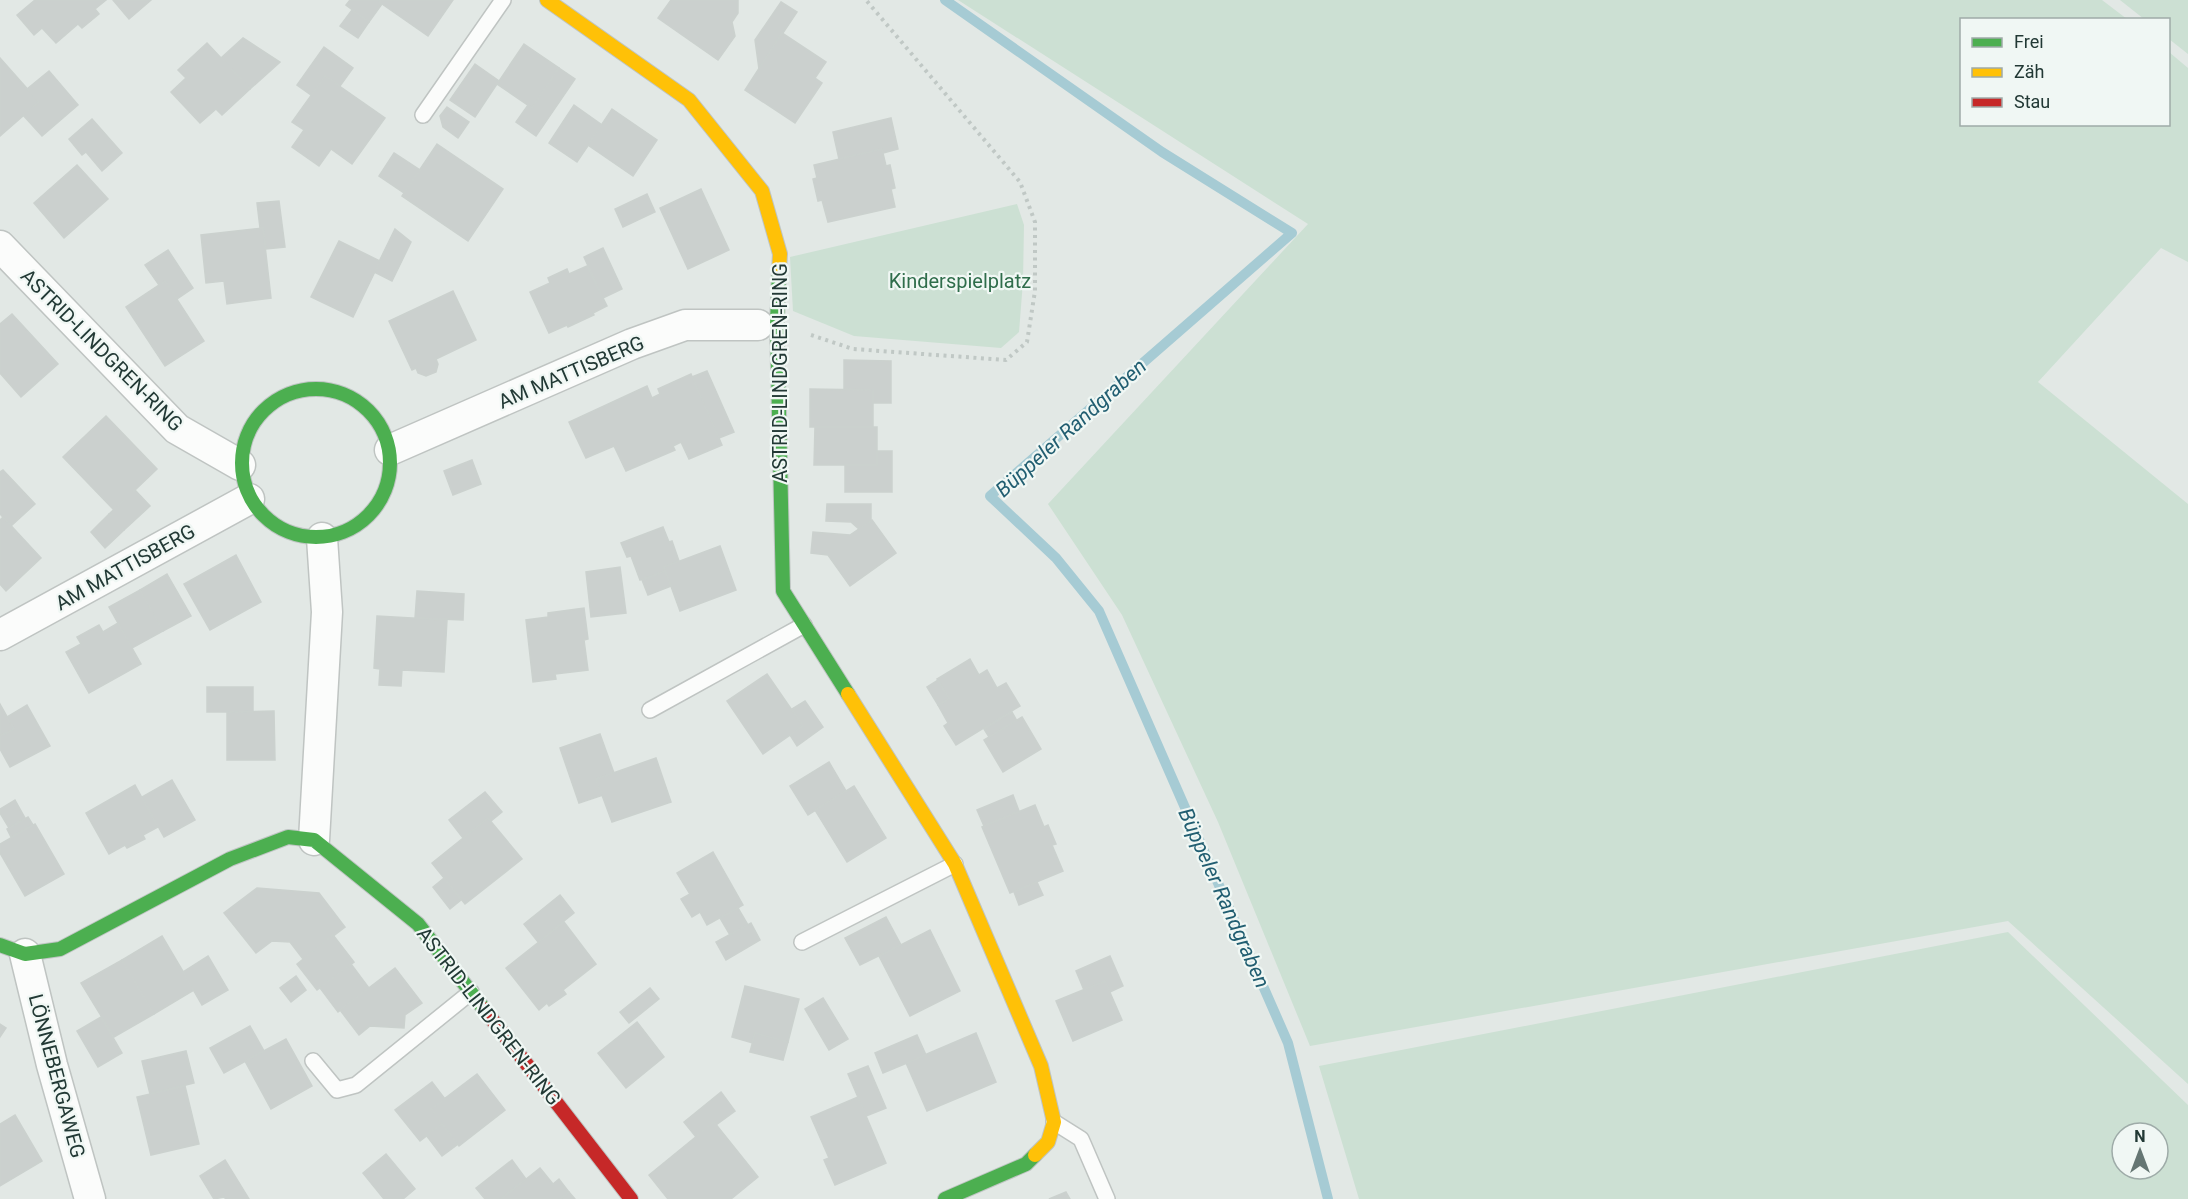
<svg xmlns="http://www.w3.org/2000/svg" width="2188" height="1199" viewBox="0 0 2188 1199" font-family="Roboto,sans-serif">
<style>
.green{fill:#cce0d3;fill-rule:evenodd}
.lines{fill:none;stroke-linecap:round;stroke-linejoin:round}
.stream{stroke:#a6cbd4;stroke-width:10}
.building{fill:#cbd0ce;stroke:#cbd1ce;stroke-width:1.5}
.lane-casing{stroke:#bfc4c2;stroke-width:18}
.street-casing{stroke:#bfc4c2;stroke-width:33}
.fast-casing{stroke:#bfc5c3;stroke-width:16}
.slow-casing{stroke:#bfc5c3;stroke-width:16}
.jam-casing{stroke:#bfc5c3;stroke-width:16}
.path{stroke:#c0c8c5;stroke-width:4;stroke-dasharray:3 4.5;stroke-linecap:butt}
.lane{stroke:#fbfcfb;stroke-width:15}
.street{stroke:#fbfcfb;stroke-width:30}
.fast{stroke:#4caf50;stroke-width:14}
.slow{stroke:#ffc107;stroke-width:14}
.jam{stroke:#c62828;stroke-width:14}
.labels{text-anchor:middle;dominant-baseline:central;stroke-width:4.5;stroke-linejoin:round;paint-order:stroke}
.park-label{font-size:20px;fill:#2f6d4b;stroke:#f0f7f4}
.street-label{font-size:20px;fill:#223935;stroke:#f0f7f4}
.water-label{font-size:21px;font-style:italic;fill:#215e71;stroke:#f0f7f4}
</style>
<rect width="100%" height="100%" fill="#e2e8e5"/>
<g class="green">
<path d="M958,0h1144l25,19 -165,1v104h206l1,-72 19,16v194l-27,-14 -123,134 150,122v580l-180,-163 -698,125 -92,-224 -96,-207 -74,-111 260,-280z"/>
<path d="M2120,0h68v54l-19,-15 -1,-19 -24,-1z"/>
<path d="M1017,204l7,21 -1,56 -4,51 -18,16 -147,-12 -61,-25 -3,-54z"/>
<path d="M2008,932l180,173v94h-829l-40,-133zM2122,1133h36v36h-36z"/>
</g>
<g class="lines">
<path class="stream" d="M945,0l217,152 130,81 -302,263 66,62 43,53 189,432 40,156"/>
</g>
<g class="building">
<path d="M35,0h71l-11,9 4,5 -17,14 -4,-4 -22,19 -14,-15 -8,7 -17,-20z"/>
<path d="M113,0h38l-22,19z"/>
<path d="M350,0h31l-2,2 3,2 -13,18 -23,-17z"/>
<path d="M381,0h72l-25,36 -46,-32 -3,-2z"/>
<path d="M671,0h67v13l-6,9 3,14 -17,24 -60,-42z"/>
<path d="M781,2l16,10 -38,57 -4,-29z"/>
<path d="M352,10l17,12 -11,16 -18,-12z"/>
<path d="M782,33l44,29 -11,16 7,5 -27,40 -50,-33z"/>
<path d="M243,38l37,24 -30,27 -29,-31z"/>
<path d="M207,43l43,46 -28,26 -6,-6 -16,14 -29,-31 15,-14 -8,-8z"/>
<path d="M524,44l35,24 -27,40 -35,-24z"/>
<path d="M324,47l29,21 -13,18 -15,-10 -14,19 -14,-10z"/>
<path d="M0,58l39,44 -39,34z"/>
<path d="M475,64l24,17 -24,36 -25,-17z"/>
<path d="M559,68l16,11 -39,57 -20,-14 12,-17 4,3z"/>
<path d="M49,71l29,34 -36,31 -19,-21 16,-13 -12,-13z"/>
<path d="M325,76l60,42 -33,46 -21,-15 -12,17 -27,-19 12,-17 -12,-8z"/>
<path d="M574,105l28,20 -25,37 -28,-19z"/>
<path d="M447,107l22,15 -11,16 -15,-11 -3,-11z"/>
<path d="M612,109l45,31 -24,36 -45,-31z"/>
<path d="M891,118l7,31 -15,4 -1,-4 -43,10 -6,-27z"/>
<path d="M92,119l30,34 -20,18 -16,-19 -4,3 -13,-16z"/>
<path d="M437,144l66,45 -35,52 -66,-45z"/>
<path d="M882,149l4,17 4,-1 5,23 -4,1 4,18 -67,15 -6,-22 -4,1 -5,-22 4,-1 -3,-13z"/>
<path d="M394,153l26,17 -16,23 -25,-17z"/>
<path d="M77,165l31,34 -44,39 -30,-35z"/>
<path d="M701,189l28,61 -41,19 -28,-61z"/>
<path d="M647,194l8,18 -32,15 -8,-18z"/>
<path d="M279,201l6,46 -19,2 -3,-21h-3l-3,-25z"/>
<path d="M263,228l8,70 -44,6 -3,-23 -18,2 -5,-48z"/>
<path d="M395,229l16,13 -19,39 -18,-9z"/>
<path d="M339,241l41,20 -27,56 -42,-20z"/>
<path d="M603,248l19,41 -19,9 -19,-41z"/>
<path d="M168,250l25,38 -16,11 -12,-18 -6,4 -14,-20z"/>
<path d="M587,266l20,40 -14,7 1,2 -26,12 -1,-2 -18,8 -19,-41 20,-9 -2,-5 19,-9 2,5z"/>
<path d="M165,281l39,60 -39,25 -39,-59z"/>
<path d="M453,291l23,49 -40,19 2,5 -2,8 -10,4 -8,-3 -2,-5 -4,2 -23,-49z"/>
<path d="M12,314l46,50 -37,33 -21,-24v-49z"/>
<path d="M844,360l47,1v42h-18v-13l-29,-1z"/>
<path d="M707,371l27,61 -15,6 -27,-61z"/>
<path d="M691,374l31,71 -33,14 -8,-17 -8,4 2,4 -49,21 -12,-25 -28,12 -17,-36 78,-36 5,12 8,-4 -2,-5z"/>
<path d="M810,389l63,1v37h-63z"/>
<path d="M106,416l51,53 -43,41 -51,-53z"/>
<path d="M815,427h62v38h-63z"/>
<path d="M877,451h15v41h-47v-27h32z"/>
<path d="M472,460l9,24 -28,11 -9,-24z"/>
<path d="M3,470l32,34 -24,22 -11,-12v-42z"/>
<path d="M135,490l15,16 -26,24 -15,-16z"/>
<path d="M827,504h44v17l-12,8 -8,-7 -25,-1z"/>
<path d="M109,514l15,16 -19,18 -14,-16z"/>
<path d="M3,517l38,41 -35,33 -6,-7v-64z"/>
<path d="M872,520l24,33 -46,33 -22,-31 -17,-2 2,-21 37,3z"/>
<path d="M663,527l6,15 3,-1 7,20 -15,6 1,4 -25,9 -9,-24 -4,1 -6,-14z"/>
<path d="M720,546l16,44 -56,21 -16,-44z"/>
<path d="M236,555l25,47 -51,28 -26,-46z"/>
<path d="M620,567l6,46 -35,4 -5,-45z"/>
<path d="M665,571l6,15 -23,9 -6,-15z"/>
<path d="M167,574l24,42 -28,15 -23,-41z"/>
<path d="M140,590l23,41 -31,17 -23,-41z"/>
<path d="M417,591l47,3 -1,26 -48,-2z"/>
<path d="M584,608l4,31 -4,1 4,30 -33,4 1,5 -23,3 -7,-62 22,-3v-4z"/>
<path d="M377,616l70,4 -3,52 -42,-2 -1,16 -22,-1 1,-16 -6,-1z"/>
<path d="M118,623l23,41 -52,29 -23,-41 15,-8 -4,-7 22,-12 4,7z"/>
<path d="M970,659l9,16 8,-5 10,18 9,-5 14,23 -64,39 -12,-19 4,-3 -10,-18 11,-6 -12,-20z"/>
<path d="M767,674l36,52 -40,28 -36,-53z"/>
<path d="M938,680l11,19 -11,6 -11,-18z"/>
<rect x="207" y="687" width="46" height="25"/>
<path d="M805,701l18,26 -26,19 -7,-11 13,-9 -11,-17z"/>
<path d="M0,704l14,25 -14,7z"/>
<path d="M27,705l23,41 -40,21 -10,-18v-13l14,-7 -7,-12z"/>
<path d="M274,711l1,49h-48v-48z"/>
<path d="M1012,712l5,9 -28,16 -5,-8z"/>
<path d="M1022,717l19,32 -38,23 -19,-32z"/>
<path d="M600,734l14,39 -18,6 7,16 -24,8 -19,-55z"/>
<path d="M656,758l15,44 -59,20 -16,-43z"/>
<path d="M829,762l17,29 -38,24 -18,-29z"/>
<path d="M172,780l23,40 -31,17 -22,-40z"/>
<path d="M135,785l23,42 -15,8 2,4 -18,9 -2,-3 -16,9 -23,-41z"/>
<path d="M854,786l32,52 -39,24 -32,-52z"/>
<path d="M485,792l17,20 -11,9 -3,-3 -25,20 -14,-18z"/>
<path d="M1013,795l6,16 -35,15 -7,-16z"/>
<path d="M15,800l10,18 -16,10 -9,-15v-4z"/>
<path d="M1035,805l9,22 4,-2 8,19 -4,1 11,26 -53,22 -28,-66z"/>
<path d="M28,817l5,8 -22,12 -4,-8z"/>
<path d="M488,818l34,41 -57,45 -33,-41z"/>
<path d="M35,824l29,50 -39,22 -25,-43v-9z"/>
<path d="M713,852l30,53 -36,20 -7,-13 -8,5 -11,-18 9,-5 -13,-21z"/>
<path d="M444,878l17,22 -11,9 -17,-22z"/>
<path d="M1037,882l6,13 -24,10 -5,-13z"/>
<path d="M257,888l62,5 26,34 -42,32 -13,-17 -18,-1 -16,12 -32,-40z"/>
<path d="M560,895l14,18 -36,29 -14,-18z"/>
<path d="M738,908l10,17 -18,10 -10,-17z"/>
<path d="M886,917l15,28 -41,20 -15,-27z"/>
<path d="M564,922l32,42 -33,26 3,4 -17,12 -2,-3 -8,7 -33,-42z"/>
<path d="M751,923l9,17 -34,20 -10,-18z"/>
<path d="M930,930l30,61 -50,25 -31,-60z"/>
<path d="M333,935l21,27 -37,28 -20,-26z"/>
<path d="M162,936l32,54 -40,24 -32,-54z"/>
<path d="M208,956l20,34 -26,15 -19,-33z"/>
<path d="M1110,956l13,30 -13,6 -5,-11 -21,9 -8,-19z"/>
<path d="M122,960l32,54 -40,23 -33,-54z"/>
<path d="M351,964l18,24 -31,24 -18,-24z"/>
<path d="M395,968l27,35 -17,12 -1,13 -34,-2 -11,9 -19,-25z"/>
<path d="M296,976l10,14 -15,12 -11,-14z"/>
<path d="M1105,981l17,39 -49,21 -17,-40z"/>
<path d="M745,986l54,13 -11,43 -33,-9 -2,10 -21,-6z"/>
<path d="M650,988l9,11 -30,24 -9,-11z"/>
<path d="M823,998l25,41 -19,11 -24,-41z"/>
<path d="M101,1017l21,36 -24,14 -21,-36z"/>
<path d="M637,1022l27,35 -38,31 -28,-35z"/>
<path d="M0,1024l6,4 -6,9z"/>
<path d="M250,1026l14,25 -40,22 -14,-25z"/>
<path d="M755,1033l33,9 -5,18 -33,-8z"/>
<path d="M976,1033l20,49 -69,29 -21,-48z"/>
<path d="M917,1035l9,20 -43,18 -8,-20z"/>
<path d="M286,1039l26,47 -41,23 -26,-48z"/>
<path d="M186,1051l8,32 -44,11 -8,-33z"/>
<path d="M868,1066l18,42 -20,8 -18,-42z"/>
<path d="M477,1074l28,36 -46,36 -28,-37z"/>
<path d="M432,1082l13,17 -14,10 11,15 -22,17 -25,-31z"/>
<path d="M185,1086l14,58 -48,11 -14,-58z"/>
<path d="M721,1092l14,19 -19,14 -2,-3 -18,15 -12,-15z"/>
<path d="M858,1097l28,66 -51,22 -11,-25 5,-2 -18,-41z"/>
<path d="M15,1115l27,46 -42,25v-62z"/>
<path d="M714,1122l44,55 -27,22h-63l-19,-24z"/>
<path d="M442,1124l16,20 -16,12 -16,-21z"/>
<path d="M386,1154l29,35 -12,10h-19l-21,-26z"/>
<path d="M225,1160l24,39h-23l-2,-2 -10,2 -14,-23z"/>
<path d="M512,1160l14,19 -26,20h-15l-9,-11z"/>
<path d="M540,1168l13,16 6,-5 10,13 -9,7h-59z"/>
<path d="M569,1192l6,7h-15z"/>
<path d="M1066,1192l4,7h-21z"/>
</g>
<g class="lines">
<defs>
<g id="lane">
<path d="M423,115l80,-115"/>
<path d="M650,710l154,-85"/>
<path d="M802,942l153,-78"/>
<path d="M313,1061l24,29 19,-5 115,-93"/>
<path d="M1054,1122l27,17 26,60"/>
</g>
<g id="street">
<path d="M0,246l177,183 63,36"/>
<path d="M390,450l242,-106 53,-19h73"/>
<path d="M0,635l249,-136"/>
<path d="M314,840l13,-228 -5,-74"/>
<path d="M25,954l27,111 38,134"/>
</g>
<g id="fast">
<path d="M779,271l-2,53 6,267 65,103"/>
<circle cx="316" cy="463" r="74"/>
<path d="M0,945l25,9 35,-5 170,-90 58,-22 26,3 104,84 66,85"/>
<path d="M945,1199l81,-35 9,-9"/>
</g>
<g id="slow">
<path d="M547,0l142,100 73,91 18,63 -1,17"/>
<path d="M848,694l107,170 86,202 13,56 -6,20 -13,13"/>
</g>
<path id="jam" d="M484,1009l147,190"/>
</defs>
<use href="#lane" class="lane-casing"/>
<use href="#street" class="street-casing"/>
<use href="#fast" class="fast-casing"/>
<use href="#slow" class="slow-casing"/>
<use href="#jam" class="jam-casing"/>
<path class="path" d="M811,335l42,14 153,11 21,-18 8,-51v-69l-15,-40 -154,-182"/>
<use href="#lane" class="lane"/>
<use href="#street" class="street"/>
<use href="#fast" class="fast"/>
<use href="#slow" class="slow"/>
<use href="#jam" class="jam"/>
</g>
<g class="labels">
<g class="park-label">
<text x="960" y="281">Kinderspielplatz</text>
</g>
<g class="street-label">
<text transform="translate(102 350) rotate(45)">ASTRID-LINDGREN-RING</text>
<text transform="translate(571 372) rotate(-23)">AM MATTISBERG</text>
<text transform="translate(780 373) rotate(-90)">ASTRID-LINDGREN-RING</text>
<text transform="translate(125 567) rotate(-29)">AM MATTISBERG</text>
<text transform="translate(489 1016) rotate(52)">ASTRID-LINDGREN-RING</text>
<text transform="translate(57 1076) rotate(75)">LÖNNEBERGAWEG</text>
</g>
<g class="water-label">
<text transform="translate(1071 428) rotate(-42)">Büppeler Randgraben</text>
<text transform="translate(1224 898) rotate(66)">Büppeler Randgraben</text>
</g>
</g>
<rect x="1960" y="18" width="210" height="108" fill="#f0f7f4" stroke="#9eaba8" stroke-width="1.5"/>
<rect x="1972" y="38" width="30" height="9" fill="#4caf50" stroke="#9eaba8" stroke-width="1.5"/>
<text x="2014" y="48" font-size="18" fill="#223935">Frei</text>
<rect x="1972" y="68" width="30" height="9" fill="#ffc107" stroke="#9eaba8" stroke-width="1.5"/>
<text x="2014" y="78" font-size="18" fill="#223935">Zäh</text>
<rect x="1972" y="98" width="30" height="9" fill="#c62828" stroke="#9eaba8" stroke-width="1.5"/>
<text x="2014" y="108" font-size="18" fill="#223935">Stau</text>
<g transform="translate(2140 1151)"><circle r="28" fill="#f0f7f4" stroke="#9eaba8" stroke-width="1.5"/>
<path d="M0-4.5L10 22L0 15L-10 22Z" fill="#657673"/>
<text y="-9" font-size="16" font-weight="bold" text-anchor="middle" fill="#223935">N</text>
</g>
</svg>
